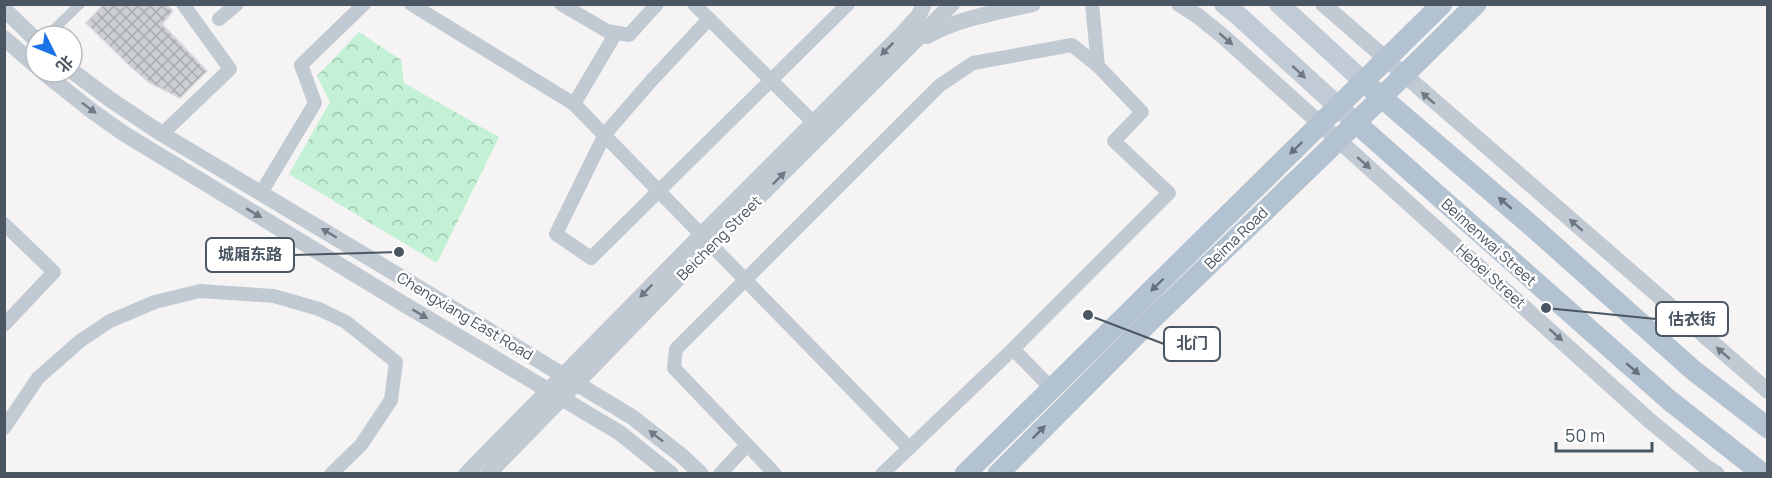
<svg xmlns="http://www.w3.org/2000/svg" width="1772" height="478" viewBox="0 0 1772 478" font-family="Manrope,'Noto Sans SC',sans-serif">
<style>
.forest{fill:url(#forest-crowns)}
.building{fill:url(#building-cross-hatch);stroke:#d7d9de;stroke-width:1.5}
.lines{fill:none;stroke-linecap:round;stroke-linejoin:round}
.pedestrian{stroke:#c1cad2;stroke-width:10}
.minor{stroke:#c1cad2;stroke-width:14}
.tertiary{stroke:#c1cad2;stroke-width:16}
.secondary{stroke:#c1cbd6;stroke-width:20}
.primary{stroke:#b3c2d1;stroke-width:21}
.oneway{fill:#6e7983}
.oneway2{fill:#6e7984}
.oneway3{fill:#64717d}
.labels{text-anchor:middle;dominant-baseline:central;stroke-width:5;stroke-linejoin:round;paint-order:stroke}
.street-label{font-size:15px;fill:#4a5661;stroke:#fff}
.leader{fill:none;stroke:#4a5661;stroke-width:2}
.callout-dot{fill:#4a5661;stroke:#fff;stroke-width:2}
.callout{fill:#fff;stroke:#4a5661;stroke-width:2}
.callout-label{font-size:16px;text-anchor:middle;font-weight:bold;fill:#4a5661}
</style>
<defs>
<pattern id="forest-crowns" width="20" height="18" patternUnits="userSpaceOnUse" patternTransform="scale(1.5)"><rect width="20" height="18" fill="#c3f1d5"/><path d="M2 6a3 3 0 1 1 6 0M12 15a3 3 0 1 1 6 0" fill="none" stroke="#a0c6b0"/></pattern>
<pattern id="building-cross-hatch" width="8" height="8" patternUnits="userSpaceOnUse" patternTransform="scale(1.5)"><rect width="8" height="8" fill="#cdcfd5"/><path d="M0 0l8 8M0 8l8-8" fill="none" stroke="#a8abb0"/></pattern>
</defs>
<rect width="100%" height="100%" fill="#f5f3f3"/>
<path class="forest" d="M359,32l42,28 3,23 95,54 -62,126 -148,-89 41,-72 -13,-26z"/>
<path class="building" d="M104,4h62l7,7 -11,13 45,47 -27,27 -30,-15 -21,-18 -43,-42z"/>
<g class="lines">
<path class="pedestrian" d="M47,36l33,-32"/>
<g class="minor">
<path d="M411,4l163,100 6,6"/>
<path d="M561,4l46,27 22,4 28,-31"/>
<path d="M694,4l119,118"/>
<path d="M1092,4l6,62"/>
<path d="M219,19l18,-15"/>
<path d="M709,19l-58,62 -46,53 -49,100 35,24 257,-254"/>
<path d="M616,33l-42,71 335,344"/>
<path d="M162,134l68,-65 -47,-65"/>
<path d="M261,193l54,-90 -14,-38 63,-61"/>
<path d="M4,224l50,48 -50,53"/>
<path d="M1013,349l39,40"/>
<path d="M4,428l34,-50 42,-37 30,-20 45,-19 45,-11 74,5 45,13 27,13 50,40 -5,38 -30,45 -30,29"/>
<path d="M720,474l27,-29"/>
<path d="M775,474l-101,-106 2,-19 263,-263 34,-23 99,-18 26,21 44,46 -28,29 55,52 -156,156 -131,125"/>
</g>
<g class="tertiary">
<path d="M1179,4l19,12 27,22 424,382 57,47 11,7"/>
<path d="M1323,4l445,387"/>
<path d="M4,9l32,31"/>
<path d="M927,36c33,-18 70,-24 106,-32"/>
<path d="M4,38l32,28"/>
<path d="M72,71l39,29 51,34 229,137 241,146 50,39 19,18"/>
<path d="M43,72l49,39 31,22 269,164 228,136 51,41"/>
<path d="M466,474l241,-245 193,-193 19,-21 5,-11"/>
<path d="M488,474l220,-226 244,-244"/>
</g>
<g class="secondary">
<path d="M1224,4l16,13 116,106"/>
<path d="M1279,4l85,78"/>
</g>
<g class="primary">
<path d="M1373,90l161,138 159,142 75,58"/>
<path d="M1356,123l313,277 94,74"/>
<path d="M965,474l477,-470"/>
<path d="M998,474l147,-148 180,-173 151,-149"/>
</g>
</g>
<defs><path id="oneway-solid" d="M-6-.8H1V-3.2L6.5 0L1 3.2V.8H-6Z" transform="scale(1.5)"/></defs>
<g class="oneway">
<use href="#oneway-solid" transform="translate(1226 39) rotate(41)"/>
<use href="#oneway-solid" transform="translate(887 49) rotate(135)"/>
<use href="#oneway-solid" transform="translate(1428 98) rotate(-139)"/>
<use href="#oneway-solid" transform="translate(89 108) rotate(37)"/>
<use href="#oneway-solid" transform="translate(1364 163) rotate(41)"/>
<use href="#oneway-solid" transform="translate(779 178) rotate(-45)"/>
<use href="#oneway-solid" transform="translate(254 213) rotate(31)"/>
<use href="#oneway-solid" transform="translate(1576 225) rotate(-139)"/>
<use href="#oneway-solid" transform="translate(329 233) rotate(-149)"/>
<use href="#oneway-solid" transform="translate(646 291) rotate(134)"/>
<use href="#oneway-solid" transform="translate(420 314) rotate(31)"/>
<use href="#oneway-solid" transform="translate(1556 335) rotate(42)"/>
<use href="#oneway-solid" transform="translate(1723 353) rotate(-139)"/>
<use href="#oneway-solid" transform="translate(656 436) rotate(-142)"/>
</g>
<use class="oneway2" href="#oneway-solid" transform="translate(1299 72) rotate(43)"/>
<g class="oneway3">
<use href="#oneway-solid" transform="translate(1296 148) rotate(136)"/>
<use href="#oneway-solid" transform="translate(1505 203) rotate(-139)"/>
<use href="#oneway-solid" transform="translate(1157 285) rotate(136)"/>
<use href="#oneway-solid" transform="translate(1633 369) rotate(41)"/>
<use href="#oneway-solid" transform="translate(1039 432) rotate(-45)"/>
</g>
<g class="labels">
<g class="street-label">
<text transform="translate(719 238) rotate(-45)">Beicheng Street</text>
<text transform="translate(1236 238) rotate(-44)">Beima Road</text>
<text transform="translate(1489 242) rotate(42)">Beimenwai Street</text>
<text transform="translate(1491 276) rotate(42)">Hebei Street</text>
<text transform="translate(465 316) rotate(31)">Chengxiang East Road</text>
</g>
</g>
<path class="leader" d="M399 252L294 255M1546 308L1656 319M1088 315L1164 344"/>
<g class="callout-dot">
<circle cx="399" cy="252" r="6"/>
<circle cx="1546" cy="308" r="6"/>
<circle cx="1088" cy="315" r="6"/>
</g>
<g class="callout">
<rect x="206" y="238" width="88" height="34" rx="6"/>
<rect x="1656" y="302" width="72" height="34" rx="6"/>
<rect x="1164" y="327" width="56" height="34" rx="6"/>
</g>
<g class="callout-label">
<text x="250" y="260">城厢东路</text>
<text x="1692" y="325">估衣街</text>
<text x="1192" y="349">北门</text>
</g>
<rect width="1772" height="478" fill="none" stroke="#4a5661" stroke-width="12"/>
<g transform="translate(54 54) rotate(133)"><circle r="28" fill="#ffffff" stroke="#b7bbc0" stroke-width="1.5"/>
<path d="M0-4.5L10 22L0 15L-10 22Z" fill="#1a73e8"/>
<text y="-9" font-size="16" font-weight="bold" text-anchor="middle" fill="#4a5661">北</text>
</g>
<path d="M1556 442v9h96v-9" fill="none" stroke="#4a5661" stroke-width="3"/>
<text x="1565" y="442" font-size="18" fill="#4a5661" stroke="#ffffff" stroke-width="4.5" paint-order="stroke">50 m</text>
</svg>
